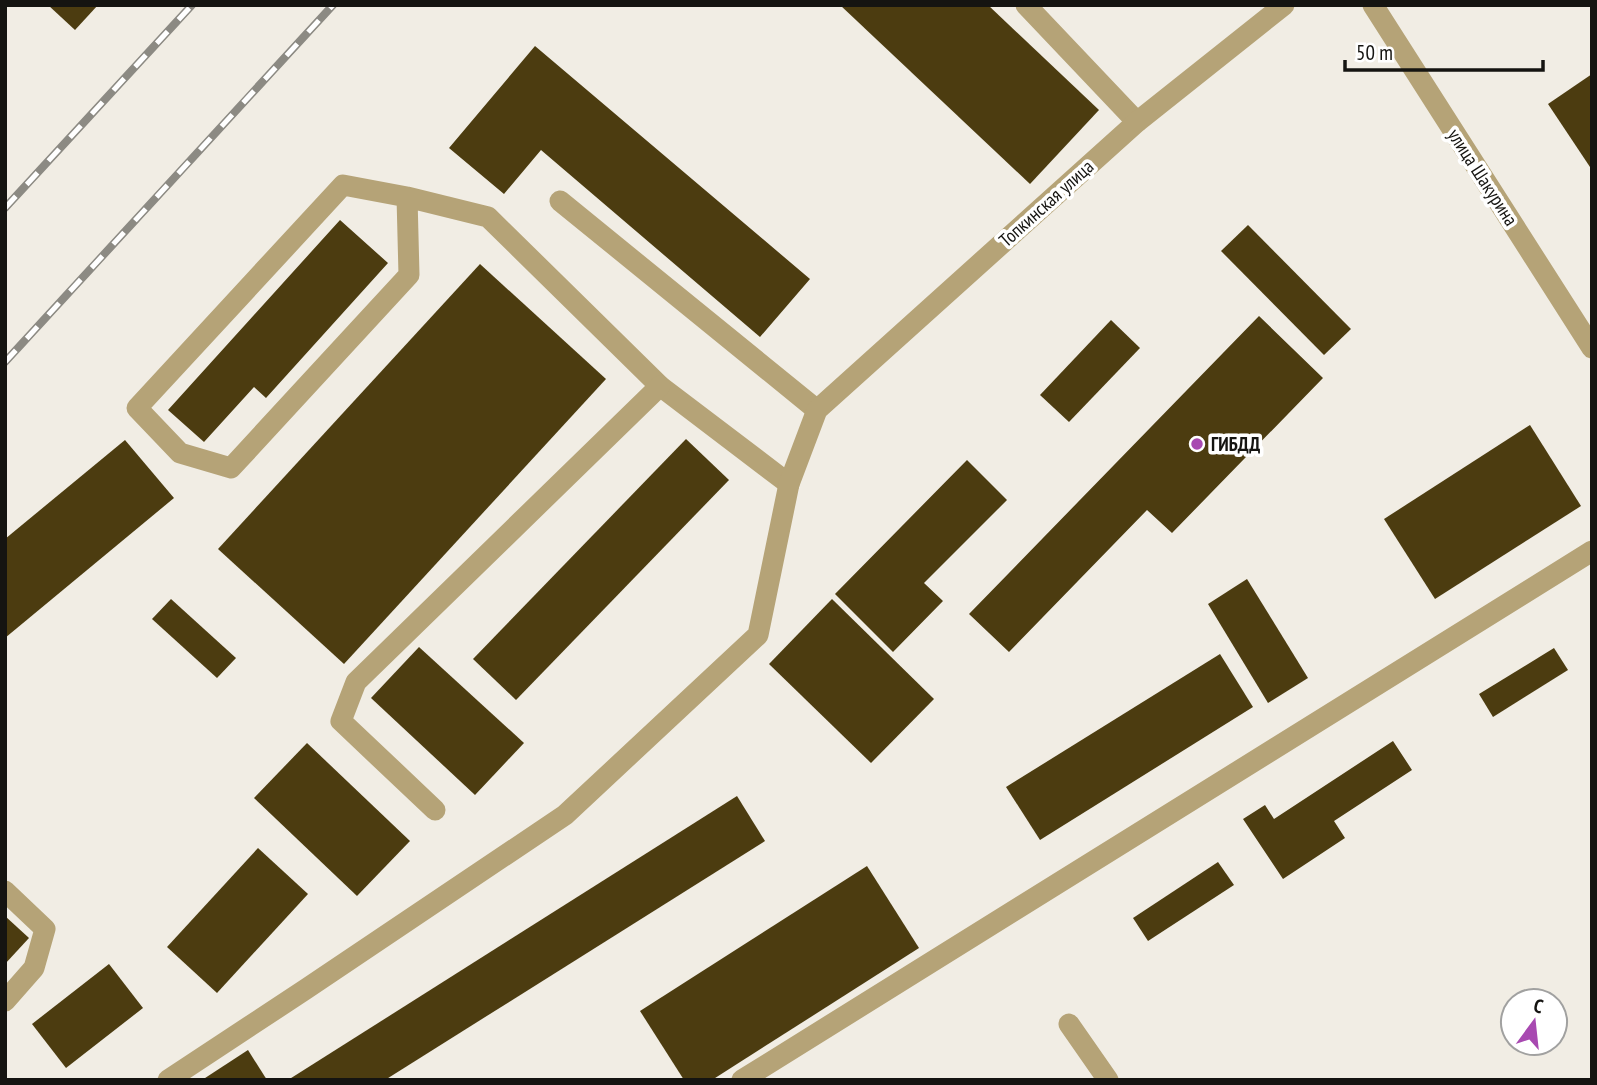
<svg xmlns="http://www.w3.org/2000/svg" width="1597" height="1085" viewBox="0 0 1597 1085" font-family="'PT Sans Narrow',sans-serif">
<style>
.building{fill:#4c3c10}
.lines{fill:none;stroke-linecap:round;stroke-linejoin:round}
.minor{stroke:#b5a377;stroke-width:21}
.rail-casing{stroke:#8c8a83;stroke-width:8}
.rail{stroke:#fff;stroke-width:5;stroke-dasharray:16;stroke-linecap:butt}
.poi-dot{fill:#a849b1;stroke:#fff;stroke-width:2.5}
.labels{text-anchor:middle;dominant-baseline:central;stroke-width:7;stroke-linejoin:round;paint-order:stroke}
.street-label{font-size:19px;fill:#151411;stroke:#fff}
.poi-label{font-size:19px;font-weight:bold;fill:#151411;stroke:#fff;text-anchor:start}
</style>
<rect width="100%" height="100%" fill="#f1ede4"/>
<g class="building">
<path d="M48,5h50l-23,25z"/>
<path d="M840,5h148l111,105 -69,74z"/>
<path d="M535,46l275,233 -50,58 -219,-187 -37,44 -55,-46z"/>
<path d="M1592,74v96l-44,-66z"/>
<path d="M340,220l48,43 -122,135 -12,-11 -50,55 -36,-32z"/>
<path d="M1248,225l103,104 -27,26 -103,-104z"/>
<path d="M480,264l126,115 -262,285 -126,-115z"/>
<path d="M1259,316l64,62 -151,155 -25,-23 -138,142 -40,-38z"/>
<path d="M1111,320l29,28 -71,74 -29,-27z"/>
<path d="M1530,425l51,81 -146,93 -51,-80z"/>
<path d="M686,439l43,41 -213,220 -43,-41z"/>
<path d="M125,440l49,58 -169,140v-99z"/>
<path d="M967,460l40,40 -83,83 19,18 -50,51 -58,-58z"/>
<path d="M1247,579l61,99 -40,25 -60,-99z"/>
<path d="M171,599l65,59 -19,20 -65,-59z"/>
<path d="M832,599l102,100 -63,64 -102,-99z"/>
<path d="M419,647l105,96 -49,52 -104,-97z"/>
<path d="M1554,648l14,22 -75,47 -14,-23z"/>
<path d="M1220,654l33,53 -213,133 -34,-53z"/>
<path d="M1393,741l19,29 -78,51 11,17 -62,41 -40,-60 22,-14 9,14z"/>
<path d="M307,743l103,98 -53,55 -103,-98z"/>
<path d="M737,796l28,45 -380,239h-97z"/>
<path d="M258,848l50,46 -91,99 -50,-46z"/>
<path d="M1218,862l16,23 -86,56 -15,-23z"/>
<path d="M867,866l52,82 -207,132h-28l-44,-69z"/>
<path d="M5,916l24,22 -24,26z"/>
<path d="M109,964l34,44 -77,60 -34,-44z"/>
<path d="M248,1050l19,30h-65z"/>
</g>
<g class="lines">
<g class="minor">
<path d="M1026,5l111,117"/>
<path d="M1373,5l219,343"/>
<path d="M407,197l2,78 -178,193 -51,-15 -43,-45 206,-223 64,12 81,20 172,169 129,98"/>
<path d="M560,201l257,209"/>
<path d="M435,810l-94,-89 15,-39 304,-296"/>
<path d="M5,891l40,38 -11,39 -29,33"/>
<path d="M1069,1024l39,56"/>
<path d="M168,1080l138,-91 259,-174 193,-180 31,-151 28,-74 320,-288 147,-117"/>
<path d="M742,1080l850,-529"/>
</g>
<defs>
<g id="rail">
<path d="M5,208l187,-203"/>
<path d="M5,362l328,-357"/>
</g>
</defs>
<use href="#rail" class="rail-casing"/>
<use href="#rail" class="rail"/>
</g>
<circle class="poi-dot" cx="1197" cy="444" r="7"/>
<g class="labels">
<g class="street-label">
<text transform="translate(1483 177) rotate(57)">улица Шакурина</text>
<text transform="translate(1046 203) rotate(-42)">Топкинская улица</text>
</g>
<g class="poi-label">
<text x="1211" y="444">ГИБДД</text>
</g>
</g>
<rect width="1597" height="1085" fill="none" stroke="#151411" stroke-width="14"/>
<g transform="translate(1534 1022) rotate(15)"><circle r="33" fill="#ffffff" stroke="#a1a1a0" stroke-width="2"/>
<path d="M0-5L12 26L0 18L-12 26Z" fill="#a849b1"/>
<text y="-10" font-size="19" font-weight="bold" text-anchor="middle" fill="#151411">С</text>
</g>
<path d="M1345 60v10h198v-10" fill="none" stroke="#151411" stroke-width="3.5"/>
<text x="1356" y="60" font-size="21" fill="#151411" stroke="#ffffff" stroke-width="5" paint-order="stroke">50 m</text>
</svg>
